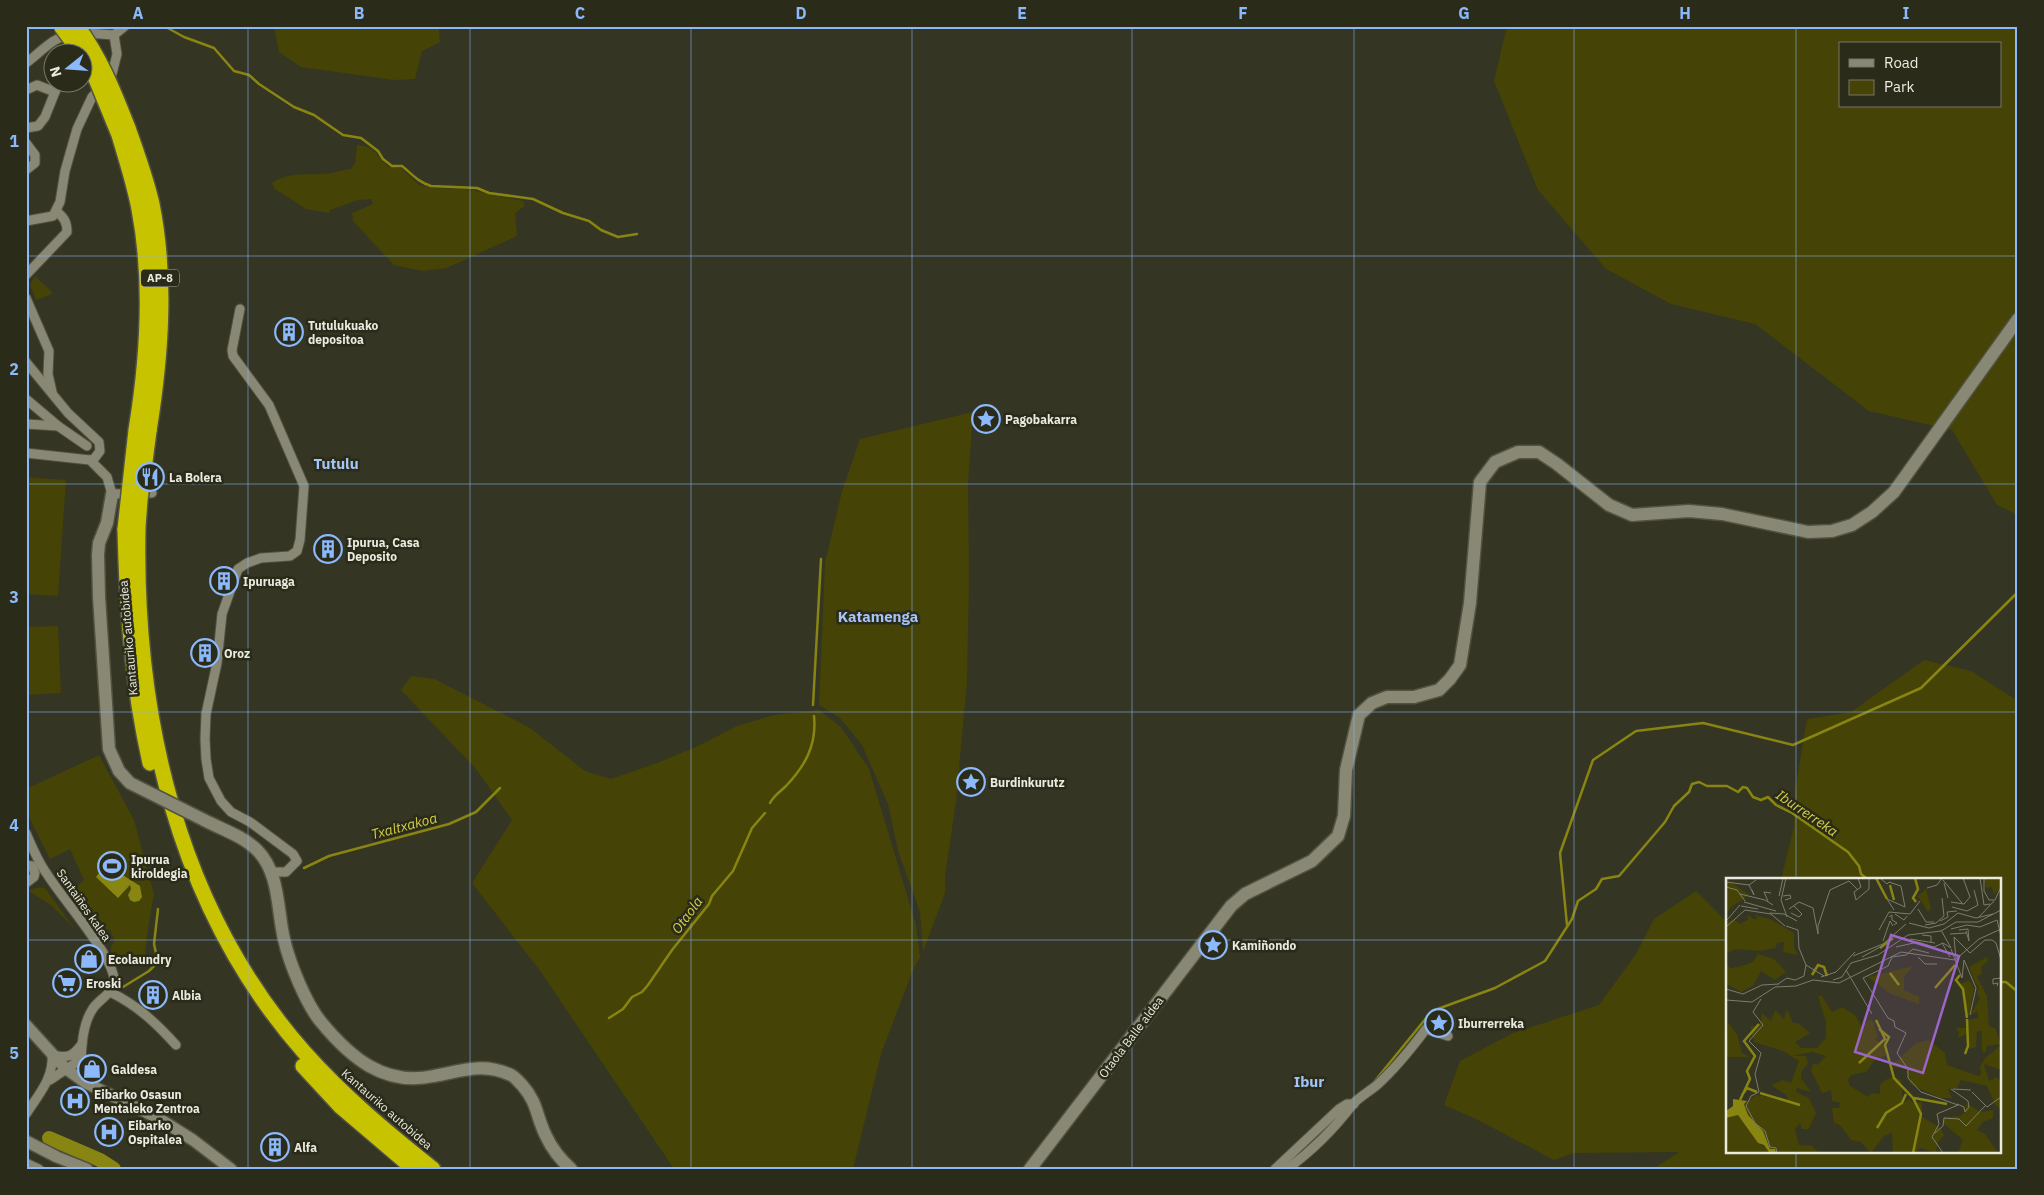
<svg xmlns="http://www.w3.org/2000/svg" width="2044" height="1195" viewBox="0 0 2044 1195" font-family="'IBM Plex Sans',sans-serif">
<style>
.green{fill:#454306;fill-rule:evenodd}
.water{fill:#888512}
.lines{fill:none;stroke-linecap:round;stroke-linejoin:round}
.stream{stroke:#888512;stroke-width:2.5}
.river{stroke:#888512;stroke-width:14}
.minor-casing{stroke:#525243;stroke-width:11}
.tertiary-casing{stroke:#525243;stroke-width:14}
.secondary-casing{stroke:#525243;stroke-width:15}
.motorway-casing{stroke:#525243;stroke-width:18}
.minor{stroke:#888874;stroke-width:9}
.tertiary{stroke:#888874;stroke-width:11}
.secondary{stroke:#888874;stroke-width:12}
.motorway{stroke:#c8c300;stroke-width:15}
.secondary-bridge-casing{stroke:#525243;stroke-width:15;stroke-linecap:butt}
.motorway-bridge-casing{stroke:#525243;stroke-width:18;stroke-linecap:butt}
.secondary-bridge{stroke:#888874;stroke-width:12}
.motorway-bridge{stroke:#c8c300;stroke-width:15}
.grid{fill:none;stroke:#8bb9fc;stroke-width:1;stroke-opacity:0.55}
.labels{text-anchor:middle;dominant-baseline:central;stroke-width:5;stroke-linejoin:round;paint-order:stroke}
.shield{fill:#2b2b1a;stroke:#b1b1a5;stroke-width:1}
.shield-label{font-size:11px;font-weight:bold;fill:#eaeae0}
.poi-label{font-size:12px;font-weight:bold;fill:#eaeae0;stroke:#2b2b1a;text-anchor:start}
.street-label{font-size:12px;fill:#eaeae0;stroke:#2b2b1a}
.water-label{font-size:14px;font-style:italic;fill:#d4d048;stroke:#2b2b1a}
.quarter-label{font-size:15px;font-weight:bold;fill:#a3c5f7;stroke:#2b2b1a}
.inset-river{fill:none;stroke:#888512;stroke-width:2.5}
.inset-road{fill:none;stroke:#7d7d6f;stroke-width:1}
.view{fill:#9c65c9;fill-opacity:0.15;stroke:#9c65c9;stroke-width:2.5}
.inset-edge{fill:none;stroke:#eaeae0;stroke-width:2.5}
.neatline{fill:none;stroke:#8bb9fc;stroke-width:2}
.grid-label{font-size:16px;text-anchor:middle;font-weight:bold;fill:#8bb9fc}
</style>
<rect width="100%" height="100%" fill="#353523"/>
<g class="green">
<path d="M274,26h141l24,3 1,13 -18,9 -7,28 -21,1 -93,-13 -22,-15z"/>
<path d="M1507,26h511v489l-21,-10 -45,-75 -83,-19 -114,-87 -84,-20 -65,-35 -68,-79 -44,-109zM1840,44h160v62h-160z"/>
<path d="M357,145c19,1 18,10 31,21l13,2 18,17 15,3 32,1 57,12 2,5 -10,7 2,23 -70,32 -25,3 -28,-6 -41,-44 -1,-8 21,-9 -2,-5 -13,1 -28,10 -1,3 -23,-4 -31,-20 -3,-6c16,-11 34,-8 52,-9 8,0 17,-4 27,-5l4,-6z"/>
<path d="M35,276l16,15 1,3 -16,6 -6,-15z"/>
<path d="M973,412l-5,70 1,96 -2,103 -11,120 -11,76v16l-22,59 -3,-40 -22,-61 -10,-47 -26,-59 -22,-27 -21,-13 6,-142 17,-72 18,-52z"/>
<path d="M26,477l40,3 -8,116 -32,-2z"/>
<path d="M58,626l3,67 -35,2v-68z"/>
<path d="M1924,660l47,11 47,30v468h-365l26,-17 -105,1 -20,7 -80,-42 -30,-13 16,-44 53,-28 86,-28 37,-51 18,-35 42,-28 32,32v228h272v-272h-219l13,-52 1,-36 12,-72 44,-7z"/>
<path d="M411,676l23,3 75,38 21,11 55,43 26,8 46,-16 41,-17 39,-20 37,-11 45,-5 22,17 28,42 47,156 4,32 -8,15 -31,82 -28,115h-179l-133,-197 -69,-89 40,-63 -36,-51 -75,-79z"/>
<path d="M99,755l35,65 20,74 -6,34 -3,27 -5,6 -18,3c-9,-5 -16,-14 -7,-23l-5,-11 -7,-1 -5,-12 -10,-7 -1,2 -5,-9 1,-1 -9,-12 10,-10 -14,-31 -20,10 -24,-48v-22z"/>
<path d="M36,888h9l29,40 -23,-23 -24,-15z"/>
</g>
<path class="water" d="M106,864h4l5,6 25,16 2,11 -3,4 -5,1 -4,-2 -2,-5 3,-6 -1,-4 -12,13 -22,-21z"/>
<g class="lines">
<g class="stream">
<path d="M164,26l20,11 30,11 20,23 15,4 10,9 35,23 20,8 29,20 18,3 17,13 5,8 9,7h10c10,8 16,16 29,20l46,2 12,5 44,6 30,14 26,8 12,9 17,7 19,-3"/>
<path d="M813,705l8,-146"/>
<path d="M770,803c4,-8 10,-11 16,-17 19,-20 31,-41 28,-70"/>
<path d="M304,868l25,-12 120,-32 27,-12 24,-24"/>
<path d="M1567,925l-7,-72 33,-93 43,-29 67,-8 90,22 128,-57 97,-96"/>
<path d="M2000,982h6l12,10"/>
<path d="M123,987l26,-16 9,-9 -4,-18 4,-35"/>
<path d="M609,1018l14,-9 9,-12 10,-5 6,-7 24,-35 37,-46 3,-8 21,-25 19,-43 13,-15"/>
<path d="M1374,1082l58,-71 63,-23 50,-27 27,-42 6,-18 18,-12 6,-10 17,-3 46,-54 9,-16 15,-14 3,-8 7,-2 8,4h20l11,6 5,-5 4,1 6,9 8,3 7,-3 8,8 16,8 56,39 11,14 2,8 6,5"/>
</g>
<path class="river" d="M49,1138l51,22 14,9"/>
<defs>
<g id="minor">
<path d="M70,52l6,-15 10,-4 28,2 11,-9"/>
<path d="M26,63c12,-8 30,-30 46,-27"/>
<path d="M26,90l11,-5 18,7"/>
<path d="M26,128l12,-2 7,-9 14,-35"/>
<path d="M26,143l9,12v8l-9,7"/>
<path d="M26,221l27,-5 7,-14 5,-31 12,-42 15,-32 20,-23 5,-20 -3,-19"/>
<path d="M26,275l41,-43c0,-10 -3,-15 -11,-21"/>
<path d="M26,298l23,53 -1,23 4,18"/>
<path d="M240,309l-8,41 1,6 36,49 35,81 -4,54 -3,11 -7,5 -29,2 -14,5 -9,6 -16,45 -5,49 -11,51 -1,25 1,20 3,19 12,23 10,11 19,10 43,32 4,7 -11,11h-15"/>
<path d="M26,362l42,51 31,29 1,9 -6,8 -4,1"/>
<path d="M26,399l32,27 29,20"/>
<path d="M26,424l32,2"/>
<path d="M26,453l64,7 17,17 5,17 40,-1"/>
<path d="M26,833c6,14 12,29 21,41 14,23 67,83 67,106 -1,15 -16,19 -22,30 -11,17 -13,53 -8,71"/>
<path d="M26,865l6,1 3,7 -1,4 -8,6"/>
<path d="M110,992c27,13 46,31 66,53"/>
<path d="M53,1055c15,4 20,1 29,-11"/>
<path d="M50,1080l24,-16 7,-9"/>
<path d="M26,1114c13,-20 28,-36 26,-60"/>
<path d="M26,1163l13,6"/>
<path d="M1275,1169l64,-60 8,-5h7"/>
<path d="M1287,1169c25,-18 47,-40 66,-65 6,-7 17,-13 24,-19 19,-17 34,-36 49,-56l22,7"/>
</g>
<g id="tertiary">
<path d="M26,1025l39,43 21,15 72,35 35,22 38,29"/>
<path d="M26,1141l31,16 30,12"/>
</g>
<g id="secondary">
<path d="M112,494l-5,29 -8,20 -1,12 1,42 10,152 10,22"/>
<path d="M204,820c17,9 39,16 53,30 23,23 20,60 27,89 5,23 22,65 37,83 29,35 63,65 113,54 28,-5 49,-14 77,-1 4,2 8,7 11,10 16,18 14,31 24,51 6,13 15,24 25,33"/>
<path d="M1030,1169l201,-263 14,-12 67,-33 26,-25 6,-20 2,-46 13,-55 13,-12 15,-6h27l25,-7 11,-11 10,-14 10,-62 10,-121 15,-20 23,-10h21l18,12 52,41 23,10 57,-4 33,3 86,18 24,-1 20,-6 20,-13 22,-20 124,-173"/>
</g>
<g id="motorway">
<path d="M128,128c9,25 18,50 24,76 15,75 9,153 -3,227"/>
<path d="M119,135c7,24 15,48 20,74 14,73 9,148 -3,221"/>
<path d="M138,527c-4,188 39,381 166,525 39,44 84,81 129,117"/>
<path d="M125,529c2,81 7,154 25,234"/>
<path d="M303,1066l37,40 74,63"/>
</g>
</defs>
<use href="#minor" class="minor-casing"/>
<use href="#tertiary" class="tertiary-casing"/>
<use href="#secondary" class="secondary-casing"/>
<use href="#motorway" class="motorway-casing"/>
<use href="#minor" class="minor"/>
<use href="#tertiary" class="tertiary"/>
<use href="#secondary" class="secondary"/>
<use href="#motorway" class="motorway"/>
<defs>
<path id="secondary-bridge" d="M119,771l11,12 74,37"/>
<g id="motorway-bridge">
<path d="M61,26l19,26"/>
<path d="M77,26c23,31 37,66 51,102"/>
<path d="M82,56l14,23 23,56"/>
<path d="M138,527l2,-27 9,-69"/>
<path d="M125,529l11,-99"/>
</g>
</defs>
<use href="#secondary-bridge" class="secondary-bridge-casing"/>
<use href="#motorway-bridge" class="motorway-bridge-casing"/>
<use href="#secondary-bridge" class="secondary-bridge"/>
<use href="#motorway-bridge" class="motorway-bridge"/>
</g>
<path class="grid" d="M248,26v1143M470,26v1143M691,26v1143M912,26v1143M1132,26v1143M1354,26v1143M1574,26v1143M1796,26v853M26,256h1992M26,484h1992M26,712h1992M26,940h1702M2000,940h18M1796,1151v18"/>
<defs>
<symbol id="building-ring" viewBox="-11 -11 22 22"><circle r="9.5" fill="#2b2b1a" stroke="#8bb9fc" stroke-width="1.5"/><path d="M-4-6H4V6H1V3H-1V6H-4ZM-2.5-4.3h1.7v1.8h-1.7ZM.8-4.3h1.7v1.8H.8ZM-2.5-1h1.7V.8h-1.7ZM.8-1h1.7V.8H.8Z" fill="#8bb9fc"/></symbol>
<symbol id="sight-ring" viewBox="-11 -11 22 22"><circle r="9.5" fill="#2b2b1a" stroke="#8bb9fc" stroke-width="1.5"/><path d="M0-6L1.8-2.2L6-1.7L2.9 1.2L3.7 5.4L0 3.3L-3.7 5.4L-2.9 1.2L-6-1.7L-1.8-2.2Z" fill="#8bb9fc"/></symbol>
<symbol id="restaurant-ring" viewBox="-11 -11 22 22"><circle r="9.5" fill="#2b2b1a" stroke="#8bb9fc" stroke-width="1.5"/><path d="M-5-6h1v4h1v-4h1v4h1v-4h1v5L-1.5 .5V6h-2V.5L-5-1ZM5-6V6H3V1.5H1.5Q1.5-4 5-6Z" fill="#8bb9fc"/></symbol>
<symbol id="stadium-ring" viewBox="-11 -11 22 22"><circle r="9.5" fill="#2b2b1a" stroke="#8bb9fc" stroke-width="1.5"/><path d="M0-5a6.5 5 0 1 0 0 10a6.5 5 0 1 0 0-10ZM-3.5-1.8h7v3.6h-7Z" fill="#8bb9fc"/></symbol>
<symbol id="shop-ring" viewBox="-11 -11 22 22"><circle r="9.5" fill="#2b2b1a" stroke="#8bb9fc" stroke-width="1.5"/><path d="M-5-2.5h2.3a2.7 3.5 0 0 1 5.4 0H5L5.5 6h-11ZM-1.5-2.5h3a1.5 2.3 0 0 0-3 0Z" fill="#8bb9fc"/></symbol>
<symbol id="supermarket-ring" viewBox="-11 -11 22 22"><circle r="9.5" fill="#2b2b1a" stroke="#8bb9fc" stroke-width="1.5"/><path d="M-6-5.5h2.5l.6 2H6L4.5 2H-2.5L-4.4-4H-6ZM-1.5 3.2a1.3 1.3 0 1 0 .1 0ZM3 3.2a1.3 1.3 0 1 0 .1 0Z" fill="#8bb9fc"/></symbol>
<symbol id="hospital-ring" viewBox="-11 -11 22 22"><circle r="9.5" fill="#2b2b1a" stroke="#8bb9fc" stroke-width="1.5"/><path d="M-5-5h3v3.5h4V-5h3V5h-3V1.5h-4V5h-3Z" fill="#8bb9fc"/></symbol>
</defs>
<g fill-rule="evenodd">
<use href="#building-ring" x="273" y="316" width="32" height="32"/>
<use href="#sight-ring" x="970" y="403" width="32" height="32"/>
<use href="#restaurant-ring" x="134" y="461" width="32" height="32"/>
<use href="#building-ring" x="312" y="533" width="32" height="32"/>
<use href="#building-ring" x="208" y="565" width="32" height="32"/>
<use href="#building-ring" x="189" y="637" width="32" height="32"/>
<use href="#sight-ring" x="955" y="766" width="32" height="32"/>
<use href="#stadium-ring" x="96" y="850" width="32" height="32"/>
<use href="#sight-ring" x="1197" y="929" width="32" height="32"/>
<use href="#shop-ring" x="73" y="943" width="32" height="32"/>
<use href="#supermarket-ring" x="51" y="967" width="32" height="32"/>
<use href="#building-ring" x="137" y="979" width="32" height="32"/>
<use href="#sight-ring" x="1423" y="1007" width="32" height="32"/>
<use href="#shop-ring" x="76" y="1053" width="32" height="32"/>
<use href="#hospital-ring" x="59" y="1085" width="32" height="32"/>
<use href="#hospital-ring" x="93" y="1116" width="32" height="32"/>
<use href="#building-ring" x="259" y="1131" width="32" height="32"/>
</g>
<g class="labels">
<rect class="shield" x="141" y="269.5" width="38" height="17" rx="4"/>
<g class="shield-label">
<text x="160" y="278">AP-8</text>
</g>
<g class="poi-label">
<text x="308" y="325">Tutulukuako<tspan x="308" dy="14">depositoa</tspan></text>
<text x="1005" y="419">Pagobakarra</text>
<text x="169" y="477">La Bolera</text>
<text x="347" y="542">Ipurua, Casa<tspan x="347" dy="14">Deposito</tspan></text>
<text x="243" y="581">Ipuruaga</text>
<text x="224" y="653">Oroz</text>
<text x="990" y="782">Burdinkurutz</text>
<text x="131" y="859">Ipurua<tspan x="131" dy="14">kiroldegia</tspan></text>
<text x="1232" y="945">Kamiñondo</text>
<text x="108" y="959">Ecolaundry</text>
<text x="86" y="983">Eroski</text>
<text x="172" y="995">Albia</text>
<text x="1458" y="1023">Iburrerreka</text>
<text x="111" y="1069">Galdesa</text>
<text x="94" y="1094">Eibarko Osasun<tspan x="94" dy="14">Mentaleko Zentroa</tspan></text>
<text x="128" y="1125">Eibarko<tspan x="128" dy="14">Ospitalea</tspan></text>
<text x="294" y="1147">Alfa</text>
</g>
<g class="street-label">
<text transform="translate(128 638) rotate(-95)">Kantauriko autobidea</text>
<text transform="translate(84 905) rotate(55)">Santaiñes kalea</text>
<text transform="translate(1131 1037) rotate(-53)">Otaola Balle aldea</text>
<text transform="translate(387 1109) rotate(41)">Kantauriko autobidea</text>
</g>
<g class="water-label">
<text transform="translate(1807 813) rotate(34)">Iburrerreka</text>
<text transform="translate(404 826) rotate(-15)">Txaltxakoa</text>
<text transform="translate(687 915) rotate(-54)">Otaola</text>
</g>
<g class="quarter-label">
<text x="336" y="463">Tutulu</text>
<text x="878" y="616">Katamenga</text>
<text x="1309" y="1081">Ibur</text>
</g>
</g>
<g transform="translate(1726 878)">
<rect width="275" height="275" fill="#353523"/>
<path d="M0,0h5l-3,2 21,15 -18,12 -5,8zM258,0h17v9l-7,8 -2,-8 -6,1zM200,11l5,19 -3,4 -10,-16zM31,34l1,4 12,3 24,14v14l4,8 -15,-3 1,-10 -7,1 -2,5 -15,3 -24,-2 -10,4v-32l9,-1 5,4 8,-4 -1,-5 9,5zM32,76l16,5 12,13 -11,8 -14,-9 -8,15 -12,6 -14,-8 -1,-20 4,4 8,-1 15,-5zM261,79v5l-6,5 1,7 -5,3 10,19 2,31 6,1 6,16 -14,2 -2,7 -3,-2v-20h-5l-1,16 -6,2 -2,-18 -1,3 -9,4 1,-6 -3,-4h11l1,-8 10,-2v-7l-8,4 10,-17 -3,-5 2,-5 -4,-6 -9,-23 3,8zM187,88l-9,11v13l15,7v7l-28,-10 -23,-17zM243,102l5,8 -5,28 -4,-1 -1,-21 -4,-10zM92,118h4l10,16 10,-5 13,8 9,16 1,-7 5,-5 3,2 5,16 -3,2 11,8 2,7 -14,7 -8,11 -15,3 -3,5 2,6 18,11 4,-4 8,1v-9l5,-5 8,-3 8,3 2,23 6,-4 4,4 9,-1v15l19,11 3,7 -6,7 -2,11 -16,-5 -5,5h-22l-1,-20 -7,2 -14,18 -10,-11 -10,-2 -11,-15 -6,-2 -2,-15h7l2,-5 -9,-2 -1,-11 -9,3 -11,-23 2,-7 4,2 9,-9 -14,-4 -20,4h14l2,8 -7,8v6l10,14 -14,-4 -1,4 13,6 7,15 -7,16h-7l-2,-6 -5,6 4,16 13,1 7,7h-43l-6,-4 -7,-18 -15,-16 -4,-11 12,-9 32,5 -2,-5 -15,-10 12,-5 8,3 8,-22 -16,-10 -29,-9 -4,-15 10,-2 2,-12 9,8 4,-11 9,9 3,-10 6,14h5l12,10 -15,9 6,6h16l9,-10v-16zM2,144l9,12 5,19 8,4h-24zM202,162l17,13 2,12 31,11 3,-2 -1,-7 5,-9 16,-13v25l-17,-6 5,17 5,-2v-3l7,5v28l-5,-3 -9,-20 -26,-6 -4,8 -9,1 4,9h-12l-30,-14 -4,-15 -15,-3 25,-23zM240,225l15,9 12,-2v8l-10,4 -6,8 8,4 13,19h-40l5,-13 -19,-16v-7l16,-1 5,-4zM12,237l20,28 17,10h-49v-35z" fill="#454306"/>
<path d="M7,221l14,2 -3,3 4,11 15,16 7,18h5l1,4 -7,-1 -5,-7 -6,-2 -20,-28 -12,3v-7l7,-5z" fill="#888512"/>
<path class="inset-river" d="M150,0l11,21M189,0l3,11 -5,9 3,4M164,7l4,15M154,70l13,-10M164,95l9,12M86,97l6,-10 6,2 3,9M234,97l-4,5 7,9 4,29M209,110l20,-23M153,151l10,8 -4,8 9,33 19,20 8,16 -8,39M239,176l3,-8 -1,-27M133,185l26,-24 -9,-19M34,215l40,12M16,217l5,-7 10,4M188,220l33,6M14,222l10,-21 -3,-8 8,-15 -11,-15 15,-17M151,250l9,-15 16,-10 4,-9"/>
<path class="inset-road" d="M60,0l-5,22 6,17M132,0l3,9 -7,5 2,8 13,-11v-11M154,0l7,6 2,-2 12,4 4,21 -18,-8 7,11M254,0l4,27 6,-1M258,0v13l5,9h6l6,-13M217,2l19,23M0,4l23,3 7,-5M218,5l4,15M23,7l5,10 -2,-5M0,9l11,3 8,11M201,10l10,-3 5,-7M14,16l25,6 8,5M53,18l4,-18M57,18l7,-1 1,3 -6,2M42,23l-4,-9 7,1M18,24l32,9M225,24l13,2 6,-7 -7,-19M15,28l17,3M226,29l15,4 11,-6 -4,-15M63,31l10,-7 14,6 5,26v-8l12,-36 19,-9 8,8M192,31l8,13h8M44,35l14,1 13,7M65,35l8,4 3,-3 -8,-8M45,36l14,12M169,36l9,6 3,-4M163,39l3,-2v5l5,3 -3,2M253,39l15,-16M0,43l14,-16M214,43l8,-4 -1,-5 10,-1M183,45l20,5 15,-4 14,-11 18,5 17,-4M199,47l11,-2 8,-7 -2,-18M60,48l12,4 1,18 7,17 18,11M0,49l19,-17 26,4M225,51l16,-4 13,2 17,-7 4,16M153,52l10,-18 21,2 10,-13M233,52l9,-1 1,12 -3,-10M224,56l16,-1M196,57l9,1v6M184,61l25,4M157,63l7,-20 3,5M216,65l8,14M170,69l22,-5 16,5M208,69l9,-4 8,5 -10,-18M225,71l11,29 2,-18 12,28 -6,27M203,75l-16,-4 -7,6 -14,2 -4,9 -25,12 25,40 6,3 1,6 11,6 -9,20 11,16v9l13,14 37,13 -21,9 2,10 -7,13 11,16M127,78l30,-12 23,-20M136,79l20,-11M192,79l7,7h12M230,81l-2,-22 16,16 15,-13h7l4,3 5,17M120,92l26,44M95,99l15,-5 19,-20M107,102l9,-3 9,-14 27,-8 30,-20 33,-4 15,-9h22l23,-12M52,106l9,-6 8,2 9,-4 2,-11M271,108l1,-3 -5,1v-5l8,-1M0,111l17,5 19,-9 17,-1M35,121l-8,13 10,13 -14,16 12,12 -6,21 4,18 -8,4 -5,10 9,17 10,8 5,16 6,1 1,5M0,122l26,2 23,-15 21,-1 17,-6 26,3 62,-31 54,8 24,-21 22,-10M225,211l17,12 1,6 -4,5 -1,-5 -7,-3M227,211l18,1M246,214l15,15 14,-10M209,255l8,-7 1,-8 15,1 7,7 19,-20"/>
<path class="view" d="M165,57l68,21 -36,117 -68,-21z"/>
<rect width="275" height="275" class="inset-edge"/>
</g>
<rect width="2044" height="1195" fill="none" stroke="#2b2b1a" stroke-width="55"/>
<rect x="1839" y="42" width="162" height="65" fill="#2b2b1a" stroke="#777769"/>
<rect x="1849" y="59" width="25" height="8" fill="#888874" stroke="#777769"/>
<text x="1884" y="68" font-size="15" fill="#eaeae0">Road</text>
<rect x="1849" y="80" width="25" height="15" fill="#454306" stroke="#777769"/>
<text x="1884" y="92" font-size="15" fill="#eaeae0">Park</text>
<g transform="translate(68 68) rotate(253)"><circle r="24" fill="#2b2b1a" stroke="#777769"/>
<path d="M0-4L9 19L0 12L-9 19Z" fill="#8bb9fc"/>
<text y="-8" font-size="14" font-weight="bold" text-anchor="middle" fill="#eaeae0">N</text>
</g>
<rect x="28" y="28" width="1988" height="1140" class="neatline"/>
<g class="grid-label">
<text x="138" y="19">A</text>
<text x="359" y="19">B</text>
<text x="580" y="19">C</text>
<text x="801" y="19">D</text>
<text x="1022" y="19">E</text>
<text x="1243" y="19">F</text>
<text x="1464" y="19">G</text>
<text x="1685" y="19">H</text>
<text x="1906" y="19">I</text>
<text x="14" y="147">1</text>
<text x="14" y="375">2</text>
<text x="14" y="603">3</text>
<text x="14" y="831">4</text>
<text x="14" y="1059">5</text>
</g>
</svg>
